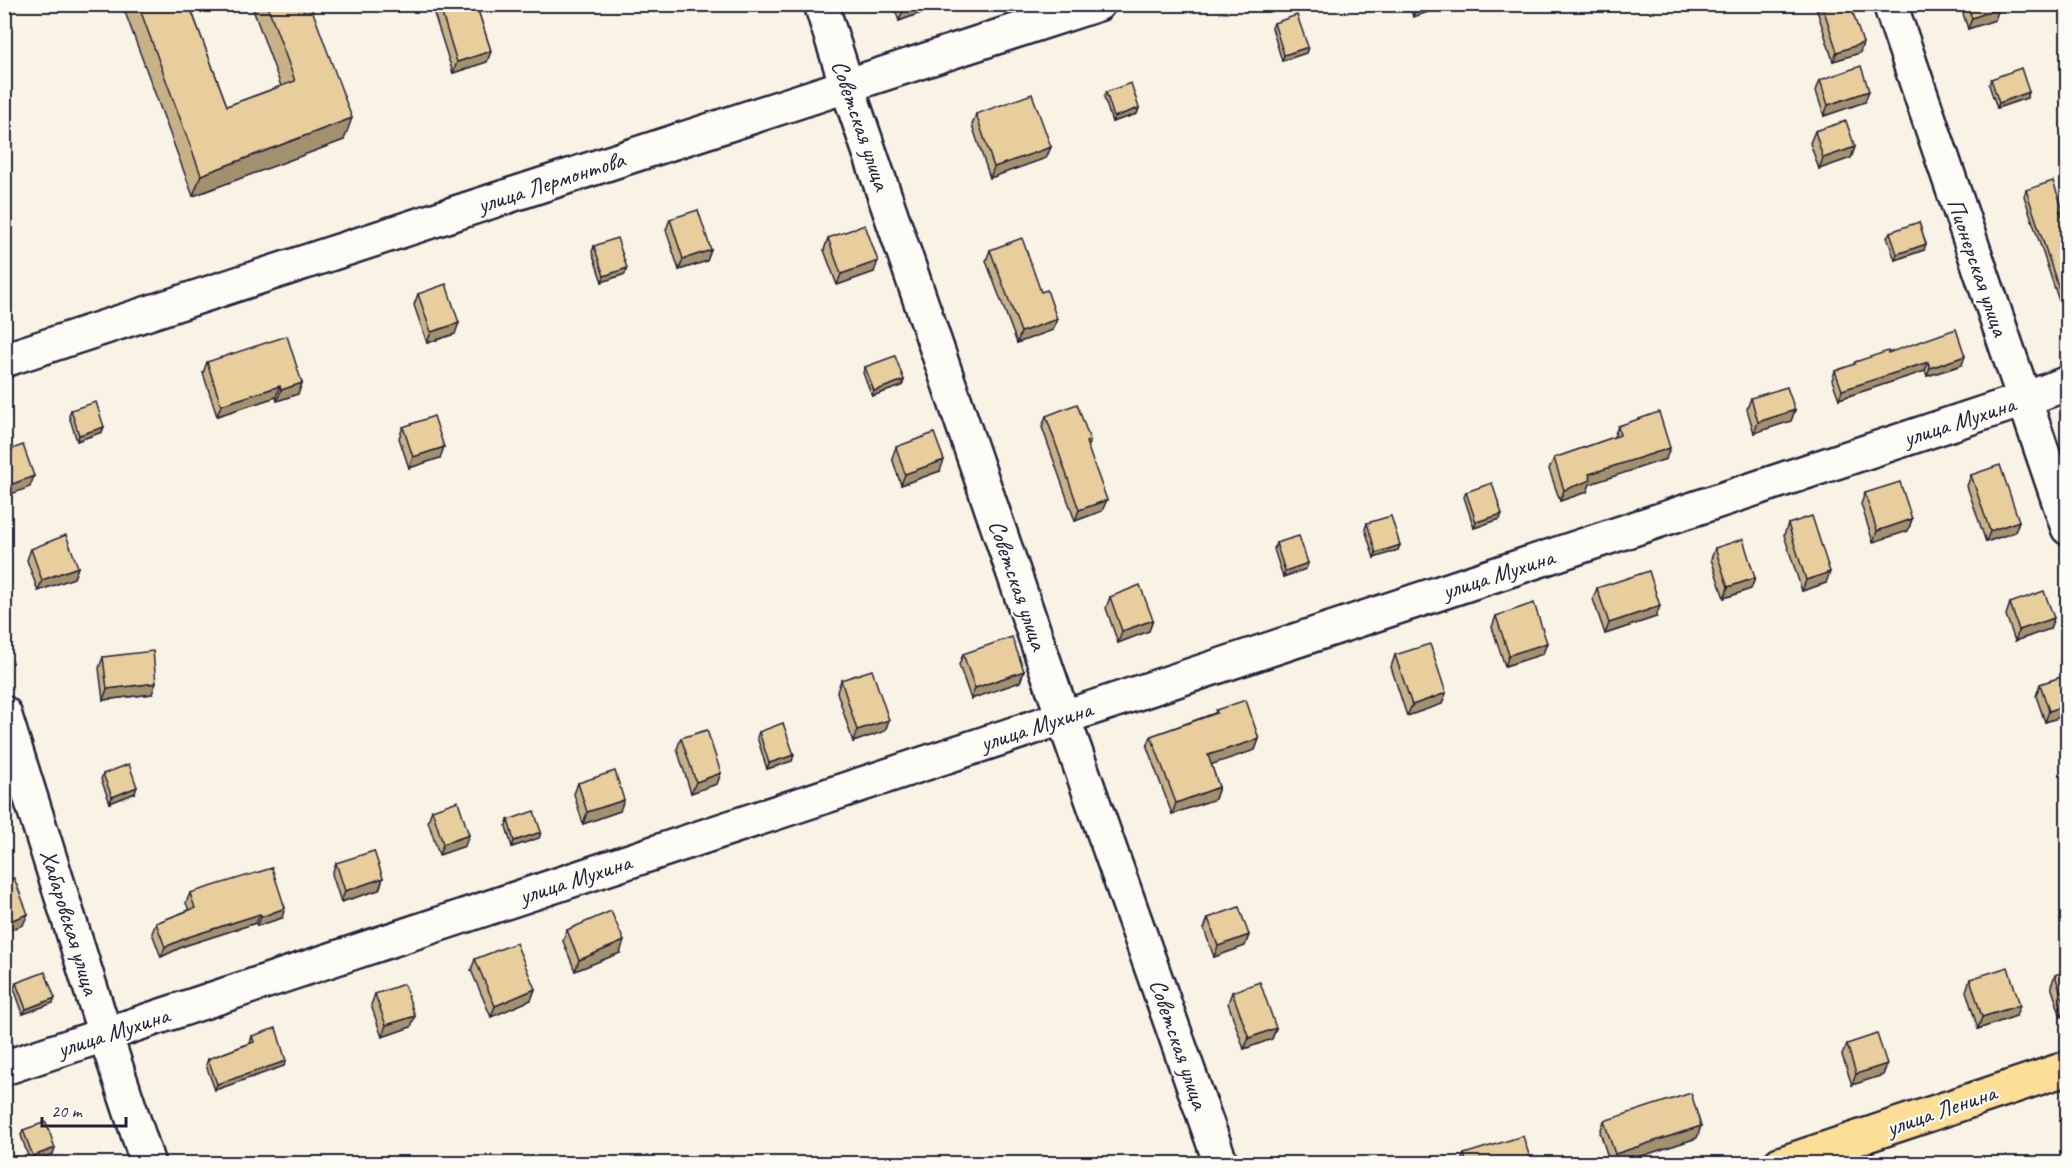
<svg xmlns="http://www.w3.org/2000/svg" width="2072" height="1168" viewBox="0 0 2072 1168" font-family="Caveat,sans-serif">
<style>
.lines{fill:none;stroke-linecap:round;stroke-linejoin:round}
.minor-casing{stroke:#22223b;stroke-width:38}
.major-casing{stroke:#22223b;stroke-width:38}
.minor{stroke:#fdfcf7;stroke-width:33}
.major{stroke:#fcde96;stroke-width:33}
.wall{fill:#c8b187;stroke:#22223b;stroke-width:1.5}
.shaded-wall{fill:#a2906e;stroke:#22223b;stroke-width:1.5}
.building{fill:#e8ce9d;stroke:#22223b;stroke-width:1.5}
.labels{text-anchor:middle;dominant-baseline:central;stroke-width:4.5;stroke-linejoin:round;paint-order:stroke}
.street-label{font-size:24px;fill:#22223b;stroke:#fdfcf7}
</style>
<rect width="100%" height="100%" fill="#f9f3e5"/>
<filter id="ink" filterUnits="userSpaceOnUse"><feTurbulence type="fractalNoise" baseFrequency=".0167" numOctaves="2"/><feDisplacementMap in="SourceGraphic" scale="12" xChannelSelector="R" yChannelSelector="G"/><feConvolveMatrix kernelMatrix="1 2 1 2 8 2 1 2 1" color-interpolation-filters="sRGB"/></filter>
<g filter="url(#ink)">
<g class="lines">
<defs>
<g id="minor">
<path d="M821,4l26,82 216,631 158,447"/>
<path d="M1890,4l178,524"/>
<path d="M4,360l1094,-356"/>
<path d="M4,713l101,321 43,130"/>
<path d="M4,1068l2019,-668 45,-17"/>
</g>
<path id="major" d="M1780,1164l288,-96"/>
</defs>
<use href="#minor" class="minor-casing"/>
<use href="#major" class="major-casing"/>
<use href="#minor" class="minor"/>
<use href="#major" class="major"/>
</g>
<g class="wall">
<path d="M122,4h67l38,102 54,-20 -30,-82h59l34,136 -151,56z"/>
<path d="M431,4h45l15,47 -4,11 -34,11z"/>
<path d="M893,4h52l-46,17z"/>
<path d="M1409,4h42l-38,13z"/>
<path d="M1815,4h35l10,49 -27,8z"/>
<path d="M1960,4h38l1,4 -4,12 -27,9z"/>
<path d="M1274,23l34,24 -2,6 -24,8 -10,-33z"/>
<path d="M1991,79l38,13 -2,6 -30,10 -8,-23z"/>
<path d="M1820,80l45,22 -41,14 -8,-25z"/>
<path d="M1106,92l33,16 -2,6 -25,8 -8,-25z"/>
<path d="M976,114l75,33 -5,11 -56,20 -18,-53z"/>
<path d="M1815,131l40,16 -4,11 -32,11 -9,-26z"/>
<path d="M2026,190l37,20 -2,5 6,18v92l-43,-129z"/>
<path d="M670,219l41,31 -4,11 -28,9 -13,-40z"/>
<path d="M1890,232l34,18 -29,10 -8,-23z"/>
<path d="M828,238l46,34 -37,13 -13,-35z"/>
<path d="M594,246l31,28 -23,8 -10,-30z"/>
<path d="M990,250l63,80 -36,13 -31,-82z"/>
<path d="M418,294l37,40 -28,9 -13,-38z"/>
<path d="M1888,353l74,12 -35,11 -2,-5 -86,28 -7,-19 3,-9 18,-6 2,-3z"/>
<path d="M207,362l95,21 -4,11 -21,7 -1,-4 -59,19 -14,-43z"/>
<path d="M865,367l39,13 -2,6 -30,10 -9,-23z"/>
<path d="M1751,398l44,12 -4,11 -37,12 -7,-24z"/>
<path d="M71,410l31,22 -25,9 -8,-25z"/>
<path d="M1046,416l44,24 -2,6 14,65 -27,10 -33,-94z"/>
<path d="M1618,426l48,33 -76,25 -3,8 -27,9 -11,-32 5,-11 60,-21z"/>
<path d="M403,427l37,31 -31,10 -10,-30z"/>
<path d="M896,447l44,24 -39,14 -9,-27z"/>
<path d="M1971,475l48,46 -4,11 -29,10 -19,-56z"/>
<path d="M1466,492l34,27 -26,9 -10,-31z"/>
<path d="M1865,493l47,26 -4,12 -35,11 -12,-38z"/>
<path d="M1367,523l33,22 -2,5 -24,8 -9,-29z"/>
<path d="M1788,524l38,59 -24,8 -18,-56z"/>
<path d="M1276,543l32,20 -2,6 -23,8 -9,-28z"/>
<path d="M1715,548l40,30 -4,11 -27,9 -13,-39z"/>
<path d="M31,549l47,18 -4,11 -36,13 -11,-31z"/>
<path d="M1597,588l59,29 -51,17 -12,-35z"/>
<path d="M1110,597l43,23 -4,11 -31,12 -12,-35z"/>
<path d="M2010,603l40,26 -35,12 -9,-26z"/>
<path d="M1496,616l47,38 -38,12 -13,-39z"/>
<path d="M963,654l61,17 -4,11 -49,17 -12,-34z"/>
<path d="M1395,655l51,38 -4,11 -35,12 -16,-49z"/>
<path d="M103,657l49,37 -49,6 -4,-32z"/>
<path d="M2067,675v40l-22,7 -9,-26 4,-12z"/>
<path d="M841,680l48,40 -4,11 -32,11 -16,-50z"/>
<path d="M1216,710l43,29 -4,11 -44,14 8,23 -4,12 -43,15 -25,-67 4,-11 64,-23z"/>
<path d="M759,732l33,29 -25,8 -10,-32z"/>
<path d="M681,738l40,35 -4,11 -26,9 -14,-44z"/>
<path d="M103,774l32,19 -25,10 -9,-24z"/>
<path d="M578,783l42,28 -37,13 -9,-30z"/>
<path d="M432,810l33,36 -26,9 -11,-34z"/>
<path d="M508,820l33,12 -2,6 -27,9 -6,-21z"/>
<path d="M336,863l47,15 -4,12 -38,12 -9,-28z"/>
<path d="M190,893l92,25 -25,8 -1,-3 -72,23 -23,11 -9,-24 4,-10 33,-13 -3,-7z"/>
<path d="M1208,918l41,17 -4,11 -31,11 -10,-28z"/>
<path d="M567,930l53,23 -45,18 -12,-30z"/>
<path d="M475,959l60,30 -4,11 -40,17 -20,-47z"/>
<path d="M2067,971v44l-6,2 -10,-31 4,-11z"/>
<path d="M1970,979l46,37 -38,13 -12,-38z"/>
<path d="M16,983l39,15 -2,5 -30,11 -9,-26z"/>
<path d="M1232,992l44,36 -4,11 -28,10 -16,-46z"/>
<path d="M375,994l36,33 -29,10 -11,-32z"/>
<path d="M252,1036l34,25 -2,5 -69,24 -9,-25 2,-6 42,-16z"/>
<path d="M1847,1044l40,20 -4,11 -31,10 -10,-30z"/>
<path d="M1604,1121l93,17 -80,26h-7l-10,-32z"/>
<path d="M23,1130l30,24 -23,8 -9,-27z"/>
<path d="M1464,1154l68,10h-72z"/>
</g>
<g class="shaded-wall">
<path d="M905,4h40l-46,17z"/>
<path d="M1422,4h29l-38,13 4,-11z"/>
<path d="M1999,8l-4,12 -27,9 4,-11z"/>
<path d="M1863,43l-3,10 -27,8 4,-9z"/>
<path d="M1308,47l-2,6 -24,8 2,-6z"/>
<path d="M491,51l-4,11 -34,11 4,-11z"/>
<path d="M1869,91l-4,11 -41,14 4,-11z"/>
<path d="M2029,92l-2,6 -30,10 2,-5z"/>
<path d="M1139,108l-2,6 -25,8 2,-5z"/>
<path d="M352,118l-8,22 -151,56 8,-21z"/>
<path d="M1051,147l-5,11 -56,20 4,-11z"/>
<path d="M1855,147l-4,11 -32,11 4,-11z"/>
<path d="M1926,244l-2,6 -29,10 2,-6z"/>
<path d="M711,250l-4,11 -28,9 4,-11z"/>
<path d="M878,261l-4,11 -37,13 4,-11z"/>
<path d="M627,268l-2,6 -23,8 2,-6z"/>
<path d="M1057,319l-4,11 -36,13 4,-11z"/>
<path d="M459,323l-4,11 -28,9 4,-11z"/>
<path d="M1965,356l-3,9 -35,11 3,-8z"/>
<path d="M1928,362l-3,9 -86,28 3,-9z"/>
<path d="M904,380l-2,6 -30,10 2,-5z"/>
<path d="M302,383l-4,11 -21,7 4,-11z"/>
<path d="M280,386l-4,11 -59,19 4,-11z"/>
<path d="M1795,410l-4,11 -37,12 4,-11z"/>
<path d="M104,427l-2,5 -25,9 2,-6z"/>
<path d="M444,447l-4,11 -31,10 4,-11z"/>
<path d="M1670,448l-4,11 -76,25 -3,8 -27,9 4,-11 25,-16z"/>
<path d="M944,460l-4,11 -39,14 4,-11z"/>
<path d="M34,476l-4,11 -26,10v-10z"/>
<path d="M1107,500l-5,11 -27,10 4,-11z"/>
<path d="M1502,514l-2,5 -26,9 2,-6z"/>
<path d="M1912,519l-4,12 -35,11 4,-11z"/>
<path d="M2019,521l-4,11 -29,10 4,-11z"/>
<path d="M1400,545l-2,5 -24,8 2,-5z"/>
<path d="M1308,563l-2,6 -23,8 2,-6z"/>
<path d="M78,567l-4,11 -36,13 4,-11z"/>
<path d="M1830,572l-4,11 -24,8 4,-11z"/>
<path d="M1755,578l-4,11 -27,9 4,-11z"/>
<path d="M1660,606l-4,11 -51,17 4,-11z"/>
<path d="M2054,618l-4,11 -35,12 4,-11z"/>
<path d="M1153,620l-4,11 -31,12 4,-12z"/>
<path d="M1547,643l-4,11 -38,12 4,-11z"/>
<path d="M1024,671l-4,11 -49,17 4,-11z"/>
<path d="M156,683l-4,11 -49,6 4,-11z"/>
<path d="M1446,693l-4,11 -35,12 5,-11z"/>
<path d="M2067,705v10l-22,7 4,-11z"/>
<path d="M889,720l-4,11 -32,11 4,-12z"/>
<path d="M1259,739l-4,11 -51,17 4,-12z"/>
<path d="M794,755l-2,6 -25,8 2,-6z"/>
<path d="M721,773l-4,11 -26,9 5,-11z"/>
<path d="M137,787l-2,6 -25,10 2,-6z"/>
<path d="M1219,787l-4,12 -43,15 4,-11z"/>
<path d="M624,800l-4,11 -37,13 4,-12z"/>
<path d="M541,832l-2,6 -27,9 2,-6z"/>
<path d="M469,835l-4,11 -26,9 4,-11z"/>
<path d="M383,878l-4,12 -38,12 4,-11z"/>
<path d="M285,908l-3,10 -25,8 4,-9z"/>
<path d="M28,914l-5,11 -19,7v-9z"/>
<path d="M260,914l-4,9 -72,23 -23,11 4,-10 23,-10z"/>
<path d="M1249,935l-4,11 -31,11 4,-11z"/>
<path d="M624,941l-4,12 -45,18 4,-11z"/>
<path d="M535,989l-4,11 -40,17 4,-11z"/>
<path d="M55,998l-2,5 -30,11 3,-5z"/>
<path d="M2020,1005l-4,11 -38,13 4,-12z"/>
<path d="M2067,1005v10l-6,2 4,-11z"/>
<path d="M415,1016l-4,11 -29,10 4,-12z"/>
<path d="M1276,1028l-4,11 -28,10 5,-11z"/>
<path d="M286,1061l-2,5 -69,24 2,-6z"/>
<path d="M1887,1064l-4,11 -31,10 4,-11z"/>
<path d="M1701,1126l-4,12 -80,26h-5l3,-10z"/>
<path d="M55,1148l-2,6 -23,8 3,-6z"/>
</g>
<g class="building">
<path d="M138,4h51l38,102 68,-25 -28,-77h43l42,114 -151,57z"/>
<path d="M439,4h37l15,47 -34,11z"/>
<path d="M1822,4h28l13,39 -26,9z"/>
<path d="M1967,4h31l1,4 -27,10z"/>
<path d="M1297,15l11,32 -24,8 -10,-32z"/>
<path d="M1861,66l8,25 -41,14 -8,-25z"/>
<path d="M2021,68l8,24 -30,11 -8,-24z"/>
<path d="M1131,83l8,25 -25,9 -8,-25z"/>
<path d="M1032,94l19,53 -57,20 -18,-53z"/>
<path d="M1846,121l9,26 -32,11 -8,-27z"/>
<path d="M2053,181l10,29 -3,1 7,22v80l-41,-123z"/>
<path d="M698,210l13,40 -28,9 -13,-40z"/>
<path d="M1919,222l7,22 -29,10 -7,-22z"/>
<path d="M865,225l13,36 -37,13 -13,-36z"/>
<path d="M617,238l10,30 -23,8 -10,-30z"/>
<path d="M1022,238l19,54 6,-2 10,29 -36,13 -31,-82z"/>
<path d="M446,284l13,39 -28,9 -13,-38z"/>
<path d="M1956,329l9,27 -35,12 -2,-6 -86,28 -7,-19 20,-7v-2l33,-11v2z"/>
<path d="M287,336l15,47 -21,7 -1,-4 -59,19 -14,-43z"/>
<path d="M895,356l9,24 -30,11 -9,-24z"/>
<path d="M1787,387l8,23 -37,12 -7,-24z"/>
<path d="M96,402l8,25 -25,8 -8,-25z"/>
<path d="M1077,404l13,36 -4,2 21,58 -28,10 -33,-94z"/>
<path d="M1659,412l11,36 -81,26 2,6 -27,10 -10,-32 66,-23 -2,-9z"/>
<path d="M434,416l10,31 -31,10 -10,-30z"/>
<path d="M934,433l10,27 -39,14 -9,-27z"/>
<path d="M23,445l11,31 -30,11v-35z"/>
<path d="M2000,465l19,56 -29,10 -19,-56z"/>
<path d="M1900,482l12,37 -35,12 -12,-38z"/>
<path d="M1492,483l10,31 -26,8 -10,-30z"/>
<path d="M1391,516l9,29 -24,8 -9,-30z"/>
<path d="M1812,516l18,56 -24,8 -18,-56z"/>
<path d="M66,535l12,32 -36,13 -11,-31z"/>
<path d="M1299,536l9,27 -23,8 -9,-28z"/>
<path d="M1743,539l12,39 -27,9 -13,-39z"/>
<path d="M1649,571l11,35 -51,17 -12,-35z"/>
<path d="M1140,585l13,35 -31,11 -12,-34z"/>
<path d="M2044,591l10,27 -35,12 -9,-27z"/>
<path d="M1534,603l13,40 -38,12 -13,-39z"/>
<path d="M1012,637l12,34 -49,17 -12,-34z"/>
<path d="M1430,644l16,49 -34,12 -17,-50z"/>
<path d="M153,651l3,32 -49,6 -4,-32z"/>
<path d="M872,670l17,50 -32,10 -16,-50z"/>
<path d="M2067,675v30l-18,6 -9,-27z"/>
<path d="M1246,700l13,39 -51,16 11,32 -43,16 -25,-67 66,-23 -1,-3z"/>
<path d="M783,723l11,32 -25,8 -10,-31z"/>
<path d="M707,730l14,43 -25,9 -15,-44z"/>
<path d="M129,764l8,23 -25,10 -9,-23z"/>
<path d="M615,771l9,29 -37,12 -9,-29z"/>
<path d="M458,801l11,34 -26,9 -11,-34z"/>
<path d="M534,811l7,21 -27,9 -6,-21z"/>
<path d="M374,851l9,27 -38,13 -9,-28z"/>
<path d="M272,868l13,40 -24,9 -1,-3 -72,23 -23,10 -9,-24 39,-15 -5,-15z"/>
<path d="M14,878l14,36 -24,9v-41z"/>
<path d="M1239,907l10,28 -31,11 -10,-28z"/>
<path d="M611,911l13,30 -45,19 -12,-30z"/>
<path d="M516,943l19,46 -40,17 -20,-47z"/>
<path d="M2008,967l12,38 -38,12 -12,-38z"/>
<path d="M2067,971v34l-2,1 -10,-31z"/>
<path d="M45,972l10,26 -29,11 -10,-26z"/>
<path d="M1260,982l16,46 -27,10 -17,-46z"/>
<path d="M404,984l11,32 -29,9 -11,-31z"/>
<path d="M276,1028l10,33 -69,23 -9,-25 46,-17 -2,-6z"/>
<path d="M1877,1034l10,30 -31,10 -9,-30z"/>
<path d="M1691,1093l10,33 -86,28 -11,-33z"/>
<path d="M46,1122l9,26 -22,8 -10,-26z"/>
<path d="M1523,1136l9,28h-65l-3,-10z"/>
</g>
</g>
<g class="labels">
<g class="street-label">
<text transform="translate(861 125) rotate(71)">Советская улица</text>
<text transform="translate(551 182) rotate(-18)">улица Лермонтова</text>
<text transform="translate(1978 267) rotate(71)">Пионерская улица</text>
<text transform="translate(1959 421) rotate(-18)">улица Мухина</text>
<text transform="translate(1498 574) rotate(-18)">улица Мухина</text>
<text transform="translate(1018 585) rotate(71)">Советская улица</text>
<text transform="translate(1036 726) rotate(-18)">улица Мухина</text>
<text transform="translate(575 879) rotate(-18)">улица Мухина</text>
<text transform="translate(70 922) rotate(73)">Хабаровская улица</text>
<text transform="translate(113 1032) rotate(-18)">улица Мухина</text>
<text transform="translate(1179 1044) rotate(71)">Советская улица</text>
<text transform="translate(1941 1110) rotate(-19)">улица Ленина</text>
</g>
</g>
<rect width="2072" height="1168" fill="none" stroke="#fdfcf7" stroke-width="24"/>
<rect x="12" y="12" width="2048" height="1144" fill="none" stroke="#22223b" stroke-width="2" filter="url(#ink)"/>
<path d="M42 1117v9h84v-9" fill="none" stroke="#22223b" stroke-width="3"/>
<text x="51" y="1117" font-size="18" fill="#22223b" stroke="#fdfcf7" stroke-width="4.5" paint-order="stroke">20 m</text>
</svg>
